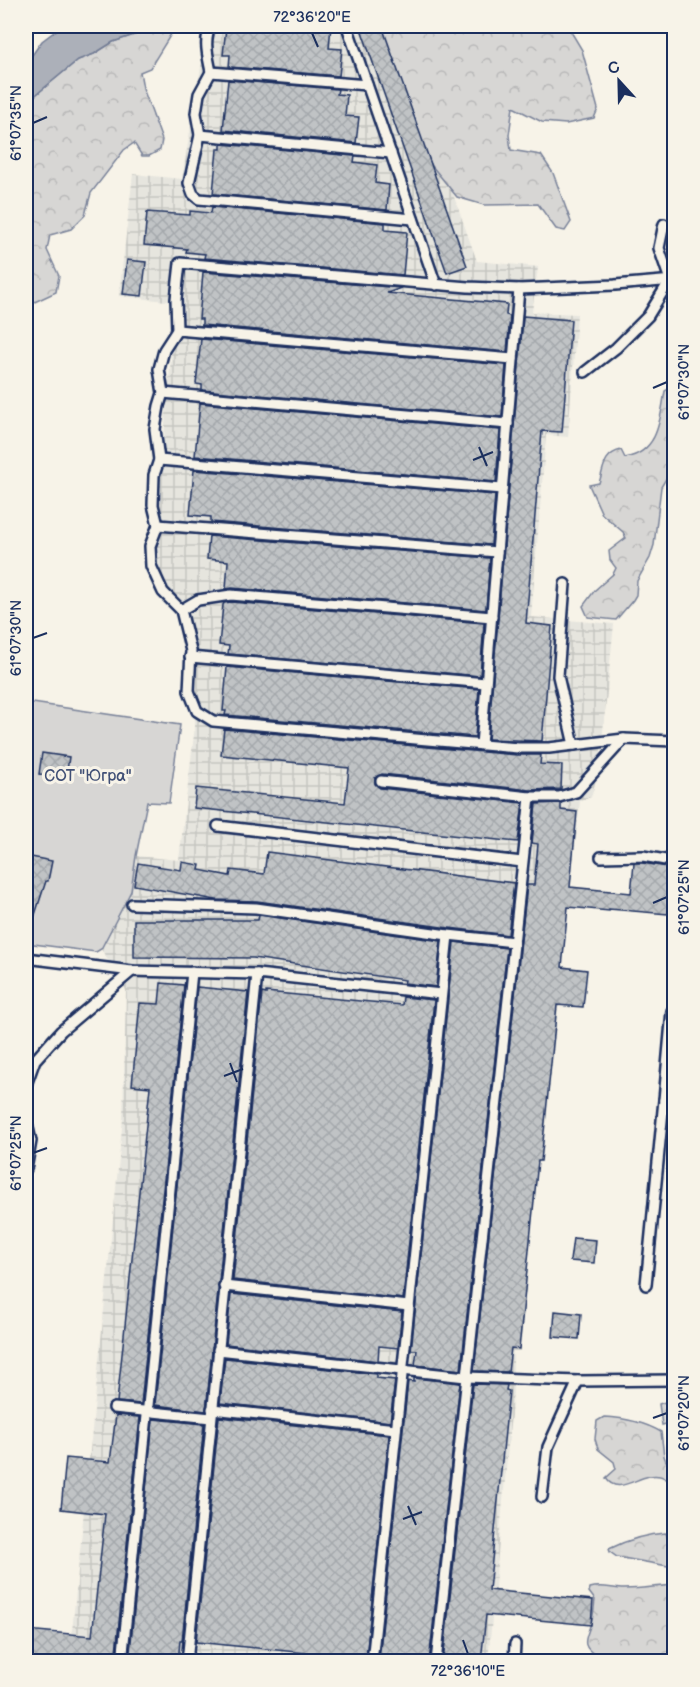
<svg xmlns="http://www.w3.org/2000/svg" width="700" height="1687" viewBox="0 0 700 1687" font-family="'Balsamiq Sans',sans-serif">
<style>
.industrial{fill:url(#industrial-grid)}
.forest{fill:url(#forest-crowns);stroke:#798299;stroke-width:1.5}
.garden{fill:#d7d6d4;stroke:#798299;stroke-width:1.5}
.water{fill:#acb0b9;stroke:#727c95;stroke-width:1.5}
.building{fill:url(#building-cross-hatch);stroke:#1b2f5e;stroke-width:1.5}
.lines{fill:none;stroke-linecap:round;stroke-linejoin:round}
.lane-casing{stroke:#1b2f5e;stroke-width:14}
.lane{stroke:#f7f3e8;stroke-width:9}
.ticks{fill:none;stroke:#1b2f5e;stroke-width:2}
.labels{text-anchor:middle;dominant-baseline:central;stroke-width:6;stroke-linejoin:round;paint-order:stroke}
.park-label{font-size:16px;fill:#415076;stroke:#f7f3e8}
.neatline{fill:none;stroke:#1b2f5e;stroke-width:2}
.ticks-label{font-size:15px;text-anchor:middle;fill:#1b2f5e}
</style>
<defs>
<pattern id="industrial-grid" width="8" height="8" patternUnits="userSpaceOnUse" patternTransform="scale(1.5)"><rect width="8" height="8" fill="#e6e5de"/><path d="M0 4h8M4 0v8" fill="none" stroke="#c5c5c1"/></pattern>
<pattern id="forest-crowns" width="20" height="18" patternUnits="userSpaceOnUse" patternTransform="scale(1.5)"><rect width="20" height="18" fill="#d7d6d4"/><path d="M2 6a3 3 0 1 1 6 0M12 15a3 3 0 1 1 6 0" fill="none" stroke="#b8b8b8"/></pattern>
<pattern id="building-cross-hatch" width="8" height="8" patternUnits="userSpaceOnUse" patternTransform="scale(1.5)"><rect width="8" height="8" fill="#c0c3c5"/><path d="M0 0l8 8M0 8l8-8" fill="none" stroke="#a4a8ac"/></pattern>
</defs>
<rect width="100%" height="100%" fill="#f7f3e8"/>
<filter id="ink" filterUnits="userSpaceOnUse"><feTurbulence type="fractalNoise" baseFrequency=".0167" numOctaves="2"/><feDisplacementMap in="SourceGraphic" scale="12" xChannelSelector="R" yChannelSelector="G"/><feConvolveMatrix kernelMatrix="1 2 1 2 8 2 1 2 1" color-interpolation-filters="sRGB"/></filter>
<g filter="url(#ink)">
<path class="industrial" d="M208,26h185l84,235 61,6 -6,45 45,2 -9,123 -22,-2 -15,182 83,7 -15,146 -8,27 -11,4 -18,165 25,4 -4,38 -25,-1 -16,155h-4l-18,189h-7v42l-25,268 -419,1 54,-544 3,-128 -25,-41 30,-58 5,-35 43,4 16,-134 -1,-76 -42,-81 24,-267 -57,-6 14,-122 49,5z"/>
<g class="forest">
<path d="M139,26h37l-26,42 -10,4 3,16 19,52 -2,10 -11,6h-7l-8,-13 -10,7 -33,43 -6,22 -14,14 -21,6 -3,15 12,26 -3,16 -30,14v-203l52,-43 16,-6 19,-12 29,-10z"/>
<path d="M379,26h186l5,4 12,20 16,59 -4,9 -28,6 -24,-2 -29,-15 -4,28 2,15 30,5 12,18 18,49 -6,9 -9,-2 -18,-25 -54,1 -27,-8 -25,-31 -15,-32z"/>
<path d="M672,387l2,1v84l-7,5 -6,10 -7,58 -4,13 -13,23 -1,14 -3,5 -17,20 -28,-3 -5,-11 12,-16 18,-16 3,-6 -6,-8 -1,-9 17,-13 -3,-6 -21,-18 -13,-29 10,-2c5,-15 4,-29 22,-33l4,8c34,-6 35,-39 40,-67z"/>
<path d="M674,1399v23l-12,3 -3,-21z"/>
<path d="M604,1417c20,1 40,5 57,15l3,24 2,5 6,-1 2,2v20l-1,1c-4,-2 -9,-6 -13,-7 -18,-5 -42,22 -54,2l10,-9 -2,-7 -16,-13 -3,-10 2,-18z"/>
<path d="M674,1531v36l-57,-10 -7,-5 -1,-3c18,-9 37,-15 57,-16l4,14 -1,7 2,1z"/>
<path d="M674,1585v76h-52v-6l-4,-3 -20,5c-21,-13 -10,-19 -6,-38 2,-6 2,-13 3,-19l-6,-8 1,-4c12,-4 22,1 34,1 17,0 34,-3 50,-4z"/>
</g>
<path class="garden" d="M26,702l154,23 -11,78 -22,-1 -11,54 -5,35 -30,58 -5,3 -70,-9z"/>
<path class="water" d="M62,26h62l5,1 3,-1h7l4,6 -30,10 -19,12 -16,6 -52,43v-27l2,1 4,-3 -2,-16 12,-17z"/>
<g class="building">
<path d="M236,26h95l-2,22 13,1 -3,27 -110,-9 1,-12h-7l3,-28 10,1z"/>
<path d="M360,26h22l85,240 -20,7z"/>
<path d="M228,80l110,9 -1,5 10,1 -2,21 14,1 -3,26 -133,-13z"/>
<path d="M221,144l134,12 -1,6 23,3 -2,18 14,2 -2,25 -174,-16 4,-45h4z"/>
<path d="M212,207l173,16v7l22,2 -4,43 -199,-17 1,-4 -19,-2 1,-3 -43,-4 3,-33 43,3v-4l21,2z"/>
<path d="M127,260l19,2 -4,34 -19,-2z"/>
<path d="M203,272l199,16 -15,5 120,11 -1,11 4,1 -3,36 -305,-27v-6h-3z"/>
<path d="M523,316l48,4 -9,112 -20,-1 -16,192 26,3 -10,115 -54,-2z"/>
<path d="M201,339l305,26 -4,52 -300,-27v-5l-6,-1z"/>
<path d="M200,403l300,27 -4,52 -301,-26z"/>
<path d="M194,470l301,25 -4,50 -280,-23v-5l-21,-2z"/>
<path d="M209,536l281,22 -4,52 -254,-22 -6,1 2,-28 -21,-2z"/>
<path d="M231,602l253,21 -4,53 -252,-22 1,-8 -10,-1 4,-40 1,-2z"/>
<path d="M227,667l252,22 -4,48 -250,-22 1,-4h-3z"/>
<path d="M224,729l293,26h24l-1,9 22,1 -1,24 -31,1 -148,-16 -7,4v6l5,4 143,15 -5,39 -324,-34 2,-20 149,15 4,-35 -128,-13z"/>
<path d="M42,753l27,4 -3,21 -27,-4z"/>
<path d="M561,803v7l16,2 -7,75 61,6 3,-30h8l26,4 4,2 -4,45 -59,-5v2l-41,-4 -6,60 25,3 -4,37 -26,-2 -16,156h-3l-19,188 -8,-1 -3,24 -34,-1 53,-486h7l4,-41 -6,-1 4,-39z"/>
<path d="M267,852l247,31 -6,52 -59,-7 -192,-27 -41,-1 -82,-15 4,-22 43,7 1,-8 18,3 -1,5 31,6 1,-6 33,4z"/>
<path d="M26,856l26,5 -4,20h-2l-17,52 -3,-1z"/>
<path d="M259,915l182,26 -5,46 -32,-4 1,-3 -152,-22 -119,-1v-37h124z"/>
<path d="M454,942l53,6 -46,422 -46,-5 2,-15h-6z"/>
<path d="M161,983l23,2 -43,419 -24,-2 33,-315 -18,-2 8,-82 19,1z"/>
<path d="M197,987l51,5 -42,419 -51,-6z"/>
<path d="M266,992l136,13 1,-8 31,3 -31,299 -170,-19 29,-287 4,1z"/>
<path d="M573,1238l23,2 -2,23 -24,-2z"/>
<path d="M231,1294l171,18 -4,36 -19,-2 -1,15 -152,-17z"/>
<path d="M555,1311l26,3 -2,25 -26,-2z"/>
<path d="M225,1358l151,16v4l19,2 -5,42 -170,-19z"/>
<path d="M414,1378l46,5 -31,279 -50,-2 29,-279 6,1z"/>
<path d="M473,1384l34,1 -1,5 3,1 -20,199 104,10 -2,25 -105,-10 -5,47h-38z"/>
<path d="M116,1415l24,2 -25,245h-89l1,-32 65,6 13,-122 -44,-5 5,-51 44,4z"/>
<path d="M219,1417l170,18 -23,224 -170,-17z"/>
<path d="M153,1419l51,5 -22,217h-2l-2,21h-49z"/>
</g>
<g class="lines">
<defs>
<g id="lane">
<path d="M211,26c-8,14 -3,30 0,46l-12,22 -3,19 4,22 -11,48 4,11 6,5 214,20"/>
<path d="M347,26l89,259"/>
<path d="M211,72l156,13"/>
<path d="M200,135l191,18"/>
<path d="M177,330l336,29"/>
<path d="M585,372l31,-24 32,-32 22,-36 -11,-32 5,-24"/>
<path d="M163,393l345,31"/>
<path d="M159,460l343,29"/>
<path d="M158,525l339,27"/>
<path d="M565,584l-7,92 16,69"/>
<path d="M181,610l17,-10 33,-5 261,22"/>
<path d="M190,657l296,26"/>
<path d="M624,739l-75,9h-31l-305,-27 -16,-10 -8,-20 2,-40 -10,-41 -18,-18 -12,-26 -1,-20 8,-21 -5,-20 1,-30 5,-15 -4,-31 4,-23 4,-13 -4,-24 5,-19 13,-20 -1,-31 4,-36 288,24 51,2 96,-4 59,-5"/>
<path d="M481,745l38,-456"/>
<path d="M381,781l149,16"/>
<path d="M218,826l304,36"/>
<path d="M601,857l42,-1 28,5 3,2"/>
<path d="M132,904l124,4 192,27 66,7"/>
<path d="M26,958l106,13 125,3 184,20"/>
<path d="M26,1085l9,-25 26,-29 71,-60"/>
<path d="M664,1100l8,-89"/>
<path d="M26,1119l5,22 -5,28"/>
<path d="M646,1285l18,-185 10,1"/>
<path d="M224,1286l185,20"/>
<path d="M218,1350l248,27 112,4 96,-1"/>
<path d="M114,1408l97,10"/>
<path d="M212,1409l184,20"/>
<path d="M542,1497l6,-50 30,-66"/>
<path d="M122,1662l70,-690"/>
<path d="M187,1662l70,-688"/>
<path d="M372,1662l76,-727"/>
<path d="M436,1662l94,-865h29l17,-5 48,-53 50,2"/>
<path d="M514,1662l1,-18"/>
</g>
</defs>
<use href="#lane" class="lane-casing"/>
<use href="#lane" class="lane"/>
</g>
</g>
<path class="ticks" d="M312,33l6,14M33,123l14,-6M653,388l14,-6M479,447l8,19M473,460l20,-8M33,638l14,-5M653,903l14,-6M230,1063l7,19M224,1076l19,-7M33,1153l14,-5M653,1418l14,-5M408,1506l8,19M403,1519l19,-7M463,1640l5,14"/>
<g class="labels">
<g class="park-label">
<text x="88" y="776">СОТ "Югра"</text>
</g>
</g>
<rect width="700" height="1687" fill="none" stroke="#f7f3e8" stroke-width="66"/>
<g transform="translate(619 81) rotate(338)" stroke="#f7f3e8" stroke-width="4.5" paint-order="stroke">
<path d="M0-4.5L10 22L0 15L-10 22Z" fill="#1b2f5e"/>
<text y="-9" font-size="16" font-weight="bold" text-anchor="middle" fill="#1b2f5e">С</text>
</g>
<rect x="33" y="33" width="634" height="1621" class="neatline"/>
<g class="ticks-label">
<text x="312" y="22">72°36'20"E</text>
<text transform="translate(16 123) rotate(-90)" y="5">61°07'35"N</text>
<text transform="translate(684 382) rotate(-90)" y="5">61°07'30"N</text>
<text transform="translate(16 638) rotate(-90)" y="5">61°07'30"N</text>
<text transform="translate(684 897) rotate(-90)" y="5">61°07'25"N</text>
<text transform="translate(16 1153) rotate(-90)" y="5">61°07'25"N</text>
<text transform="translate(684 1413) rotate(-90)" y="5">61°07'20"N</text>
<text x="468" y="1676">72°36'10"E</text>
</g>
</svg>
